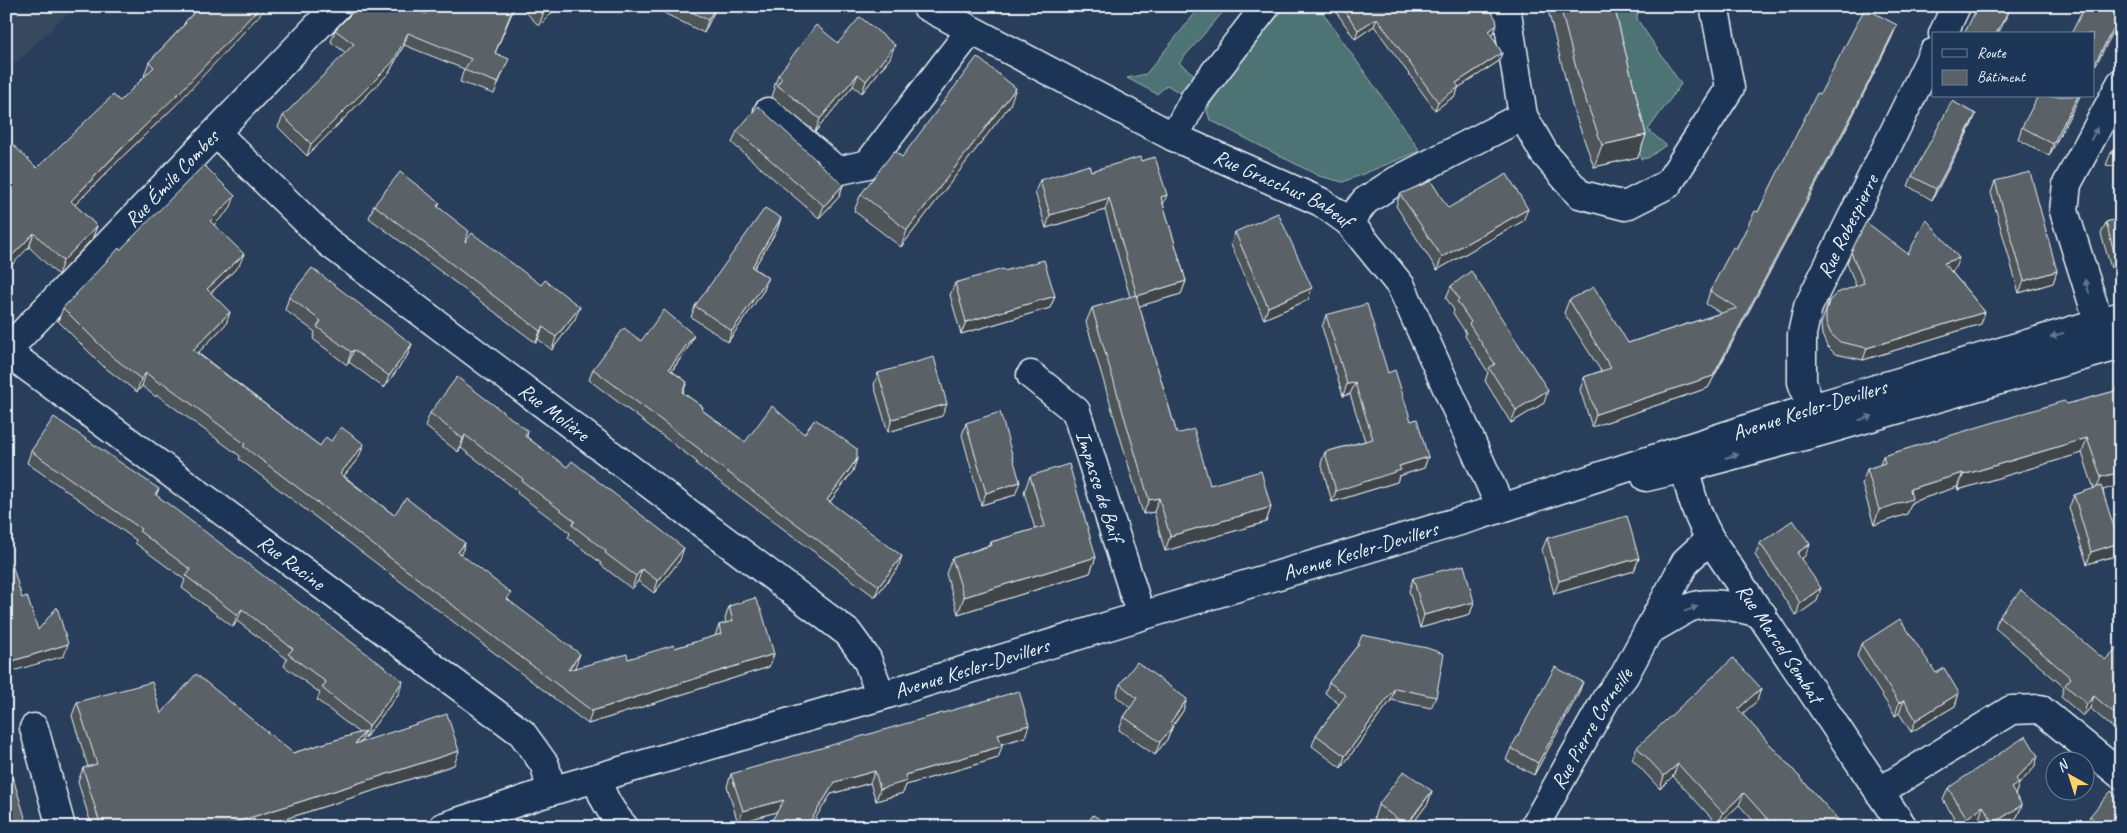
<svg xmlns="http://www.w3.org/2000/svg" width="2127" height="833" viewBox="0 0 2127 833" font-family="Caveat,sans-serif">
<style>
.built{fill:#38495e}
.grass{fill:#4e7375;stroke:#9bb2b6}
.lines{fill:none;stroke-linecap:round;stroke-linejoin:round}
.street-casing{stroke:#e8f1f8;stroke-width:31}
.secondary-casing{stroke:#e8f1f8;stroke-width:31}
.street{stroke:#1d3557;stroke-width:28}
.secondary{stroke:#1d3557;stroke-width:28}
.wall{fill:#4d5459;stroke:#e8f1f8}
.shaded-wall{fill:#3f4548;stroke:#e8f1f8}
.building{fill:#5a6267;stroke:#e8f1f8}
.oneway{fill:#64778f}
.labels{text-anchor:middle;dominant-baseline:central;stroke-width:5;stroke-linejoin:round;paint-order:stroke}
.street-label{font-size:21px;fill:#e8f1f8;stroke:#1d3557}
</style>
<rect width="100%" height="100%" fill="#293e5a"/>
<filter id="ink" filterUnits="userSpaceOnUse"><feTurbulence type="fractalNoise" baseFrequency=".02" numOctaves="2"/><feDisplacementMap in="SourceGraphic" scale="10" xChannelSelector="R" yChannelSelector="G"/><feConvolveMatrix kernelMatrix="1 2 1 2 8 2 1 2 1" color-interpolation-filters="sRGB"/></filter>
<g filter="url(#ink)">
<path class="built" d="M6,6h69l-60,58 -9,-9z"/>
<g class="grass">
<path d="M1201,6h27l-49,57 17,13 -8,22 -21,-13 -10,9 -30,-16 19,-4z"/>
<path d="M1286,6h32l102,145 -77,31 -24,-6 -109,-56 -3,-9 12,-25z"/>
<path d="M1603,6h35l-1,13 44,65 -33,46 18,15 -18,13 -7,1z"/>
</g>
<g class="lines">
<defs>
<g id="street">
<path id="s1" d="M926,6l248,131 147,65 28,20 52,64 100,222"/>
<path d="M768,112l69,59 31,-7 103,-134"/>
<path d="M1523,116l21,37 35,41 46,12 43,-22 62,-96 -15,-78"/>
<path id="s2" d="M216,133l112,109 520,391 19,26 14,37"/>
<path d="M1174,137l21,-39 71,-92"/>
<path d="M1349,222l16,-21 31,-20 127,-65 -17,-110"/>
<path d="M2106,345l-42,-134 3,-27 54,-101"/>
<path id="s3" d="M6,351l516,382 23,32 6,26"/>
<path id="s4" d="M6,351l331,-345"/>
<path id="s5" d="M1031,375l45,36 65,205"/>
<path d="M34,728l27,99"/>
<path d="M1879,792l132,-82 29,-1 81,66"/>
</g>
<g id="secondary">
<path d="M1943,34l13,-28"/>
<path id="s6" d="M1817,426l-15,-44v-48l6,-27 125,-254"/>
<path id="s7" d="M1684,450c2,34 10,59 26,89l193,288"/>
<path d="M1646,477l39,-9 134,-36 302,-87"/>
<path d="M1648,631c14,-7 27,-16 41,-23 20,-9 53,0 73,6"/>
<path d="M597,779c6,20 14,33 27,48"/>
<path id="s8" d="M443,827l108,-36 330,-95 260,-80 339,-101 332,-107 309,-92"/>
<path id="s9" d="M1534,827l72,-128 18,-23 62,-115 24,-22"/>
</g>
</defs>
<use href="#street" class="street-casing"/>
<use href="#secondary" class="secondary-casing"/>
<use href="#street" class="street"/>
<use href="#secondary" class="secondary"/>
</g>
<g class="wall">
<path d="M200,6l-25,100 -53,51 -47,48 22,21 -5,13 -34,36 -29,-28 8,-79 83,-67 25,-25h-1l5,-14 34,-36 2,-4z"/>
<path d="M359,6l136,47 9,17 -10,24 -34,-12 4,-13 -60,-24 -15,28 -82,83 -29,-29 5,-11 63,-63 -15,-11 4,-12z"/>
<path d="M520,6h39l-20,20z"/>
<path d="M667,6h50l-13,27 -40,-20z"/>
<path d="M1332,6h156l9,19 -3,8 -3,2 11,18 -3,8 -41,27 -2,7 -21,15 -61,-84 -19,13z"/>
<path d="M1547,6h67l32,129 -8,22 -44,10 -21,-58z"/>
<path d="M1892,37l-41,82 -143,269 -116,39 -12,-37 4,-13 17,-6 -37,-58 5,-13 59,43 93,-30 -15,-9 4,-13 48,-79 62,-118z"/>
<path d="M890,58l-28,35 -9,-7 -38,46 -43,-35 3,-9 -1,-1 4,-12z"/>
<path d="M2080,96l-31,60 -31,-17 4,-12z"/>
<path d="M1010,105l-109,142 -47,-36 7,-17 41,-37z"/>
<path d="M1972,124l-40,76 -24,-14 4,-10z"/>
<path d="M737,131l106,54 -4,12 -20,21 -87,-75z"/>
<path d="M1141,161l22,43 23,77 -5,13 -42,12 38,128 33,51 61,22 -5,15 -101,29 -11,-39 -11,2 -57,-192 6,-14 38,-11 -25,-87 -59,18 -11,-36 5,-12 51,-9z"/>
<path d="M1995,181l62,90 -4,12 -34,10 -28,-100z"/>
<path d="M1400,194l48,14 75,13 -86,49 -41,-64z"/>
<path d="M440,203l-2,4 27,35 110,77 -23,31 -14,-11 -2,4 -167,-125 5,-13z"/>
<path d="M230,209l-16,16 25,41 -28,27 19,19 -4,12 -28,29 122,93 11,-5 28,16 -15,19 50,39 71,28 -4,12 48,45 66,67 -1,1 54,-9 47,-11 40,-12 4,-11 7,-2 -1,-4 4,-13 45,48 -5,13 -181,57 -349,-265 1,-3 -83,-61 -1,2 -14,-11 -5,6 -33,-25 -46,-46 5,-13 57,-58z"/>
<path d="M781,218l-4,12 -23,38 14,10 -4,12 -36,52 -37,-25 4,-11z"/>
<path d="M2121,218v47l-10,3 -10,-34 5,-12z"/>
<path d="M1235,232l73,68 -44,19 -33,-74z"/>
<path d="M1851,252l57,2 46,16 -3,1 34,41 -4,12 -118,36 -28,-6 -8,-8 -5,-11 -1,-11 8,-23 27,-15 -9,-23z"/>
<path d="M1004,271l51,25 -5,12 -89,26 -11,-39 5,-12z"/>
<path d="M1451,286l93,117 -33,20 -26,-42 3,-9 -23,-36 1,-3 -13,-20 1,-3 -8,-12z"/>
<path d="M289,297l123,47 -5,12 -23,32 -35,-26 -2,3 -34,-26 2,-7 -30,-22z"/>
<path d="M1326,315l62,58 40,84 -4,11 -25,8 -2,6 -65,20 -11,-39 4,-11 40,-11 -15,-47 -7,2 -21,-69z"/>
<path d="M694,335l-5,11 -17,25 15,11 -4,11 20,14 -1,3 43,32 59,-8 49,37 -23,31 68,66 -23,29 -179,-133 1,-2 -108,-82 4,-11 48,-28z"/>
<path d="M878,373l64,43 -54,16 -14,-47z"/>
<path d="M2115,391l-12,99 12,66 -28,8 -18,-56 5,-13 20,-6 -12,-36 -124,37 -1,-3 -45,15 -5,12 -33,11 -12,-41 5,-15 13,-4 3,-9z"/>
<path d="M430,413l98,18 -1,6 153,123 -26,33 -16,-12 -6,8 -31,-24v-2l-33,-25 2,-5 -53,-40 1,-2 -57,-43 -3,4 -33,-26z"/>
<path d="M966,423l49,72 -34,10 -19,-70z"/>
<path d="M31,451l128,38 -3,7 243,197 -34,45 -2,-2 -2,6 93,23 -194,62h-168l-14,-45 5,-14 5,-1 -16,-51 5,-14 84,12 132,39 66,-20 -42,-33 3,-7 -36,-27 3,-7 -50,-38 -4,6 -51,-39 3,-8 -50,-37 1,-3 -109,-77z"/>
<path d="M1030,476l66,81 -6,16 -132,41 -12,-40 6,-16 38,-13 1,-3 44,-13 -11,-37z"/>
<path d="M1547,538l92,20 -5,13 -80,23 -12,-44z"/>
<path d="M1760,543l45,13 -4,3 16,42 -21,15 -41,-61z"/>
<path d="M1413,578l61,24 -4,12 -50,14 -11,-37z"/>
<path d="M1999,616l106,44 16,-16v91l-31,-27 -7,8 -22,-19 3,-10 -69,-59z"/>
<path d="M1861,644l75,29 23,20 -4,13 -44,26 -12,-19 -4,3 -38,-60z"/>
<path d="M1358,645l78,52 -5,11 -40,-8 -50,68 -29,-22 4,-11 23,-31 -14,-11 4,-11z"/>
<path d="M1120,684l63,27 -10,15 -5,12 -13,17 -36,-25 5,-13 6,-9 -14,-12z"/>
<path d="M1761,688l-4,13 -15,13 103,113h-86l-20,-22 -21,20 -45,-49 -13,13 -28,-30 5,-12z"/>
<path d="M1578,695l-44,80 -28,-15 5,-12z"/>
<path d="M1025,737l-23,7 -4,14 -92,27 -3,8 -27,8 -6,-18 -39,11 -20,30 -35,-12 -38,11 -11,-37 4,-12z"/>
<path d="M2038,756l-4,12 -15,16 -4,11 7,10 -5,12 -14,10h-19l-5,-8 -12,8h-7l-17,-27 5,-12z"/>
<path d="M1432,791l-4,12 -18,24h-23l-13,-9 4,-13z"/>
<path d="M2090,816l31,11h-35z"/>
</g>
<g class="shaded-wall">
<path d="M261,6h7l-93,100 -53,51 -56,57 5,-13z"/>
<path d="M514,6h1l-25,59 5,-12z"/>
<path d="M551,6h8l-20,20 4,-12z"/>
<path d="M716,6h1l-13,27 4,-13z"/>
<path d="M2011,6h1l-14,28h-2z"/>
<path d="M2121,14v4l-28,52v-3z"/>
<path d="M1377,18l-3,8 -19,13 3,-9z"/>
<path d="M1497,25l-3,8 -8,7 3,-9z"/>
<path d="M1897,25l-5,12 -41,82 -143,269 -116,39 4,-13 117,-38z"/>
<path d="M408,33l-4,12 -15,28 -82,83 4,-12z"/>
<path d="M895,45l-5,13 -28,35 4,-12z"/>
<path d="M1502,53l-3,8 -41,27 -2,7 -21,15 3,-8 18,-19z"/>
<path d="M858,74l-5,12 -38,46 5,-13z"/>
<path d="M1016,88l-6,17 -109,142 6,-17z"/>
<path d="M2078,96h2l-31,60 4,-12z"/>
<path d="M1976,114l-4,10 -40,76 4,-11z"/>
<path d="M1646,135l-8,22 -44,10 8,-22z"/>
<path d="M2111,153l10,1v13l-15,-2z"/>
<path d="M843,185l-4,12 -20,21 5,-12z"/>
<path d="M1167,195l-5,12 -1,-10z"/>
<path d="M235,196l-5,13 -25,25 5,-13z"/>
<path d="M1109,198l-4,12 -59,18 4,-13z"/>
<path d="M1528,209l-5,12 -86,49 5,-13z"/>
<path d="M781,218l-4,12 -29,48 4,-11z"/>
<path d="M97,226l-5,13 -34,36 5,-14z"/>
<path d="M34,233l-5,14 -23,24v-9z"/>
<path d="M244,254l-5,12 -37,35 5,-12z"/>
<path d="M2121,254v11l-10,3 4,-12z"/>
<path d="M1959,258l-5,12 -15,5 5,-12z"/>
<path d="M2057,271l-4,12 -34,10 5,-12z"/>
<path d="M768,278l-4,12 -36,52 4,-11z"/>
<path d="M1186,281l-5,13 -48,14 4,-12z"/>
<path d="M1312,288l-4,12 -44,19 4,-12z"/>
<path d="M1055,296l-5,12 -89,26 5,-12z"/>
<path d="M580,307l-5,12 -23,31 4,-13z"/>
<path d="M230,312l-4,12 -37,38 4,-12z"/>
<path d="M1985,312l-4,12 -118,36 4,-12z"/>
<path d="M543,327l-5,12 -2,4 4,-12z"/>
<path d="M694,335l-5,11 -24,34 4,-11z"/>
<path d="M412,344l-5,12 -23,32 5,-12z"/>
<path d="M354,350l-5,12 -2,3 4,-13z"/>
<path d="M146,373l-4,13 -5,6 4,-13z"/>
<path d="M1355,383l-5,11 -7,2 4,-12z"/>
<path d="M1548,390l-4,13 -33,20 5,-13z"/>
<path d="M947,404l-5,12 -54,16 4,-13z"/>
<path d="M465,435l-4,13 -3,4 5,-13z"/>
<path d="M2087,438l-5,15 -124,37 5,-15z"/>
<path d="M364,444l-5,13 -23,29 4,-12z"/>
<path d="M1428,457l-4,11 -25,8 -2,6 -65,20 4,-11 63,-25z"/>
<path d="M857,459l-4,12 -30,40 4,-11z"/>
<path d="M2121,472v13l-26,7 6,-15z"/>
<path d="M1963,473l-6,14 -45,15 -5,12 -33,11 5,-15 31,-21z"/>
<path d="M1020,482l-5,13 -34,10 5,-12z"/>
<path d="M1159,498l-5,14 -11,2 6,-14z"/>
<path d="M1271,507l-5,15 -101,29 5,-15z"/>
<path d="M465,543l-4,12 -3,-3z"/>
<path d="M2119,543l-4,13 -28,8 4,-12z"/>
<path d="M1810,544l-5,12 -12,9 4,-12z"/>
<path d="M684,548l-4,12 -26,33 4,-12z"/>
<path d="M902,556l-4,12 -23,29 4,-11z"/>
<path d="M1096,557l-6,16 -132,41 6,-17z"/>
<path d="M1639,558l-5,13 -80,23 5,-13z"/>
<path d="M642,569l-4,12 -6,8 4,-13z"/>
<path d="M1821,588l-4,13 -21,15 4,-13z"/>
<path d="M1474,602l-4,12 -50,14 4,-13z"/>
<path d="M242,609l-5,12 -4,6 4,-12z"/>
<path d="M68,644l-4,12 -58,17v-10z"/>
<path d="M580,654l-5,13 -11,16 4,-13z"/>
<path d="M774,654l-5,13 -181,57 4,-13z"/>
<path d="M403,681l-4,12 -34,45 4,-12z"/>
<path d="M1583,682l-5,13 -44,80 4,-12z"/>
<path d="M1395,688l-4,12 -50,68 4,-12z"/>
<path d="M1761,688l-4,13 -23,20 4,-12z"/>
<path d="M1959,693l-4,13 -44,26 5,-12z"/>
<path d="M2094,696l-4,12 -7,8 4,-12z"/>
<path d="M1187,699l-4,12 -11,15 -4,12 -13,17 5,-13 10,-19z"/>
<path d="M1904,700l-5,13 -4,3 4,-13z"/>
<path d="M1029,725l-4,12 -31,9 4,-12z"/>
<path d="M365,731l-5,14 -5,-1z"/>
<path d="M1002,746l-4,12 -92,27 -3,8 -27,8 4,-12 25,-14z"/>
<path d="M459,751l-5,14 -194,62h-39z"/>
<path d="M2038,756l-4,12 -15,16 -4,11 -4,-7 5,-9z"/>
<path d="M1678,764l-5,12 -13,13 4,-13z"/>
<path d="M875,771l-5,12 -39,11 -21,33 -1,-4 26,-41z"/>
<path d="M1432,791l-4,12 -18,24h-4z"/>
<path d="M1744,793l-5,12 -21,20 5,-12z"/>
<path d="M784,800l-4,11 -42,12 5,-12z"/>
<path d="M2022,805l-5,12 -14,10h-10l1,-4z"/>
<path d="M1983,806l-4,13 -12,8h-4l4,-9z"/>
<path d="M1775,820l-2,7h-3l1,-4z"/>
</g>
<g class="building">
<path d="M200,6h61l-81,86 -53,51 -56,58 26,25 -34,35 -29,-28 -28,29v-120l2,-2 29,28 76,-73 7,6 34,-34 -5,-5 37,-39 -1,-1z"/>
<path d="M359,6h47l20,8 3,-8h85l-19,47 14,6 -11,24 -34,-13 7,-11 -63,-26 -15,29 -82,82 -28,-28 71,-72 -19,-14z"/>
<path d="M535,6h16l-8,8z"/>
<path d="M679,6h37l-8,14z"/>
<path d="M1341,6h147l8,13 1,6 -8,6 13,22 -46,30 3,4 -21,15 -61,-84 -19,12z"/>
<path d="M1560,6h54l32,129 -44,10 -21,-58z"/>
<path d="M1978,6h33l-15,28h-32z"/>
<path d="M2085,6h36v8l-28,53v-33h-22z"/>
<path d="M1865,8l32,17 -41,82 -143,269 -117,38 -12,-37 27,-9 -42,-68 25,-13 34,56 109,-35 -27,-17 23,-44 3,2 19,-38 3,1 59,-119 3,1z"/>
<path d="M860,17l35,28 -29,36 -8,-7 -38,45 -43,-34 5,-7 -4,-3 38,-50 22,18z"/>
<path d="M977,57l39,31 -109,142 -46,-36 33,-43 8,6z"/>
<path d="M2038,96h40l-25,48 -31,-17z"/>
<path d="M1952,101l24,13 -40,75 -24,-13z"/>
<path d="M758,106l85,79 -19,21 -87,-75z"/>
<path d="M2121,136v18l-10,-1z"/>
<path d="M1140,157l1,4 14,-4 12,38 -6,2 25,84 -49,15 -28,-98 -59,17 -10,-35 49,-15 2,6z"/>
<path d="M204,165l31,31 -25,25 34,33 -37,35 23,23 -37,38 127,96 6,-9 5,4 10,-14 23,17 -24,30 54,41 12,-17 59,45 -7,9 53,41 -4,6 73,55 -12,16 59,-16 1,5 46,-14 1,3 46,-14 -2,-9 14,-4 -4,-15 26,-8 7,14 12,42 -182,57 -349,-265 2,-2 -83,-62 -1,2 -15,-11 -5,6 -32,-25 -46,-46 56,-60 1,2z"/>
<path d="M400,172l40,31 -3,3 32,25 -4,11 7,-9 69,52 4,-5 35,27 -24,30 -13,-10 -3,4 -166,-126z"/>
<path d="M2030,172l27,99 -33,10 -29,-100z"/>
<path d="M1507,174l21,35 -86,48 -42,-63 31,-13 17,27z"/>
<path d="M765,208l16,10 -29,49 16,11 -36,53 -37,-25z"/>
<path d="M1278,213l34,75 -44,19 -33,-75z"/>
<path d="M2121,218v36l-6,2 -9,-34z"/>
<path d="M1926,219l33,39 -15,5 41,49 -118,36 -27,-6 -9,-8 -5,-11v-11l3,-11 8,-8 27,-10 -13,-31 15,-30 42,32z"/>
<path d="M1044,260l11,36 -89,26 -11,-39 48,-14 1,2z"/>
<path d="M312,268l100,76 -23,32 -35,-26 -3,2 -34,-25 4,-6 -32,-24z"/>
<path d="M1471,271l77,119 -32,20 -27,-42 6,-4 -26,-40 2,-2 -14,-21 2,-2 -8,-13z"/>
<path d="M1136,295l41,139 17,-5 16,56 51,-14 10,36 -101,29 -11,-38 -10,2 -57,-192z"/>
<path d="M1367,304l21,69 7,-3 16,51 6,-2 11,38 -29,9 2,4 -65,21 -11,-39 48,-13 -18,-56 -8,1 -21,-69z"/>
<path d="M664,310l30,25 -25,34 18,13 -5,10 21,15 -1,3 43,32 27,-36 32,28 11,-15 42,30v10l-30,41 75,56 -23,30 -178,-134 1,-1 -109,-82 31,-41 17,13z"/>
<path d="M934,357l13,47 -55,15 -14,-46z"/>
<path d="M457,377l71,54 -3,5 42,31 5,-6 112,87 -26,33 -16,-12 -6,7 -31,-23 1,-2 -34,-26 3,-4 -53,-40 1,-2 -58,-44 -2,4 -33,-26z"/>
<path d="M2121,380v92l-20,5 -14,-39 -124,37v-2l-53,16 2,10 -33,11 -12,-41 18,-6 -2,-7 181,-55 3,3 48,-13z"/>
<path d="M1000,412l20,70 -34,11 -20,-70z"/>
<path d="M54,417l105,72 -4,5 248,187 -34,45 -47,-38 4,-6 -38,-28 5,-5 -51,-40 -5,6 -51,-39 5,-6 -52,-39 2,-2 -110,-78z"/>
<path d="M1069,464l27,93 -132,40 -12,-39 40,-13 -1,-3 54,-16 -15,-50z"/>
<path d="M2101,486l18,57 -28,9 -17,-57z"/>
<path d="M1627,516l12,42 -80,23 -12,-43z"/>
<path d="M1793,520l17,24 -13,9 24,35 -21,15 -40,-60z"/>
<path d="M6,561l6,3 10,34 5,-2 11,34 19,-23 11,37 -62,19z"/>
<path d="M1464,565l10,37 -50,13 -11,-37z"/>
<path d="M2021,590l84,70 16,-16v75l-27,-23 -7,8 -22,-19 6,-7 -72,-62z"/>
<path d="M1900,619l36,54 8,-5 15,25 -43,27 -12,-20 -5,3 -38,-59z"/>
<path d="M1362,635l65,13 17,6 -8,43 -41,-9 -50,68 -29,-21 30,-40 -17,-13 29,-37z"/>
<path d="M1733,658l28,30 -23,21 107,118h-64l-6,-7 -4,3 -27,-30 -21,20 -45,-49 -14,12 -27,-29z"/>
<path d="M1137,662l50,37 -17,24 3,3 -13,16 -36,-25 13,-19 -17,-14z"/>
<path d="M1555,667l28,15 -45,81 -27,-15z"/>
<path d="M196,674l97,79 72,-22 -10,13 92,-30 12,37 -238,76h-120l-18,-59 14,-4 -20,-62 75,-20 9,32z"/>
<path d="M1019,691l10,34 -31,9 4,12 -97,29 2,6 -27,8 -5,-18 -40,11 -26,41 6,4h-47l16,-27 -41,11 -12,-37z"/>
<path d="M2026,736l12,20 -22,23 3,4 -8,5 11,17 -28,18 -11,-17 -16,12 -19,-30z"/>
<path d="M6,755l22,72h-22z"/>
<path d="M1404,771l28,20 -26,34 -28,-20z"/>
<path d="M2111,791l10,8v28h-19l-12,-11z"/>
<path d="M1093,815l20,12h-28z"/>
<path d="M1318,823l6,4h-9z"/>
</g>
<defs><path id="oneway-solid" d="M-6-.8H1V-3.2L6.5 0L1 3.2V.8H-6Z" transform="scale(1.25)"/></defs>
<g class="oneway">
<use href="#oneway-solid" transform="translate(2094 134) rotate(-62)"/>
<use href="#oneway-solid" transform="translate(2087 286) rotate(-107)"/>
<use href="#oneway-solid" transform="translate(2057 335) rotate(163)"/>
<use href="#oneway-solid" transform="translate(1866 418) rotate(-17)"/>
<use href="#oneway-solid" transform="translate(1732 456) rotate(-15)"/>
<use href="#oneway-solid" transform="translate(1691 609) rotate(-20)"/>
</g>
</g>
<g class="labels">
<g class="street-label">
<text stroke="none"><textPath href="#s4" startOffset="239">Rue Émile Combes</textPath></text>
<text stroke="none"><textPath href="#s1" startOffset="401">Rue Gracchus Babeuf</textPath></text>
<text stroke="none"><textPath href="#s6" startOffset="212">Rue Robespierre</textPath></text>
<text stroke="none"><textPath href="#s8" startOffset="1429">Avenue Kesler-Devillers</textPath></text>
<text stroke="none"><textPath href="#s2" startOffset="439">Rue Molière</textPath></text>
<text stroke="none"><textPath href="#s5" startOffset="136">Impasse de Baif</textPath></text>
<text stroke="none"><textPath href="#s8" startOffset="958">Avenue Kesler-Devillers</textPath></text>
<text stroke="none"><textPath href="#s3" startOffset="355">Rue Racine</textPath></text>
<text stroke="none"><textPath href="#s7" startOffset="219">Rue Marcel Sembat</textPath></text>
<text stroke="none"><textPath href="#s8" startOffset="552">Avenue Kesler-Devillers</textPath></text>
<text stroke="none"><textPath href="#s9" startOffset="114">Rue Pierre Corneille</textPath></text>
</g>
</g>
<rect width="2127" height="833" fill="none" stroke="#1d3557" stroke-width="25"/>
<rect x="12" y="12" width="2102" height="808" fill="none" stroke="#e8f1f8" stroke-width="2" filter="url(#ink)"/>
<rect x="1932" y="32" width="162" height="65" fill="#1d3557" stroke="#6e8097"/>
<rect x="1942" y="49" width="25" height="8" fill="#1d3557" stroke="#6e8097"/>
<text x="1977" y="58" font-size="15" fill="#e8f1f8">Route</text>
<rect x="1942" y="70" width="25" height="15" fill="#5a6267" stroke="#6e8097"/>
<text x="1977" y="82" font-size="15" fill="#e8f1f8">Bâtiment</text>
<g transform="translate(2070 776) rotate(321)"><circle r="24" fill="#1d3557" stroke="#6e8097"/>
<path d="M0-4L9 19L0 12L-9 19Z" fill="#ffd166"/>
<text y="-8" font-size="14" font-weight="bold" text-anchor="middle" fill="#e8f1f8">N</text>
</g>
</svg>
